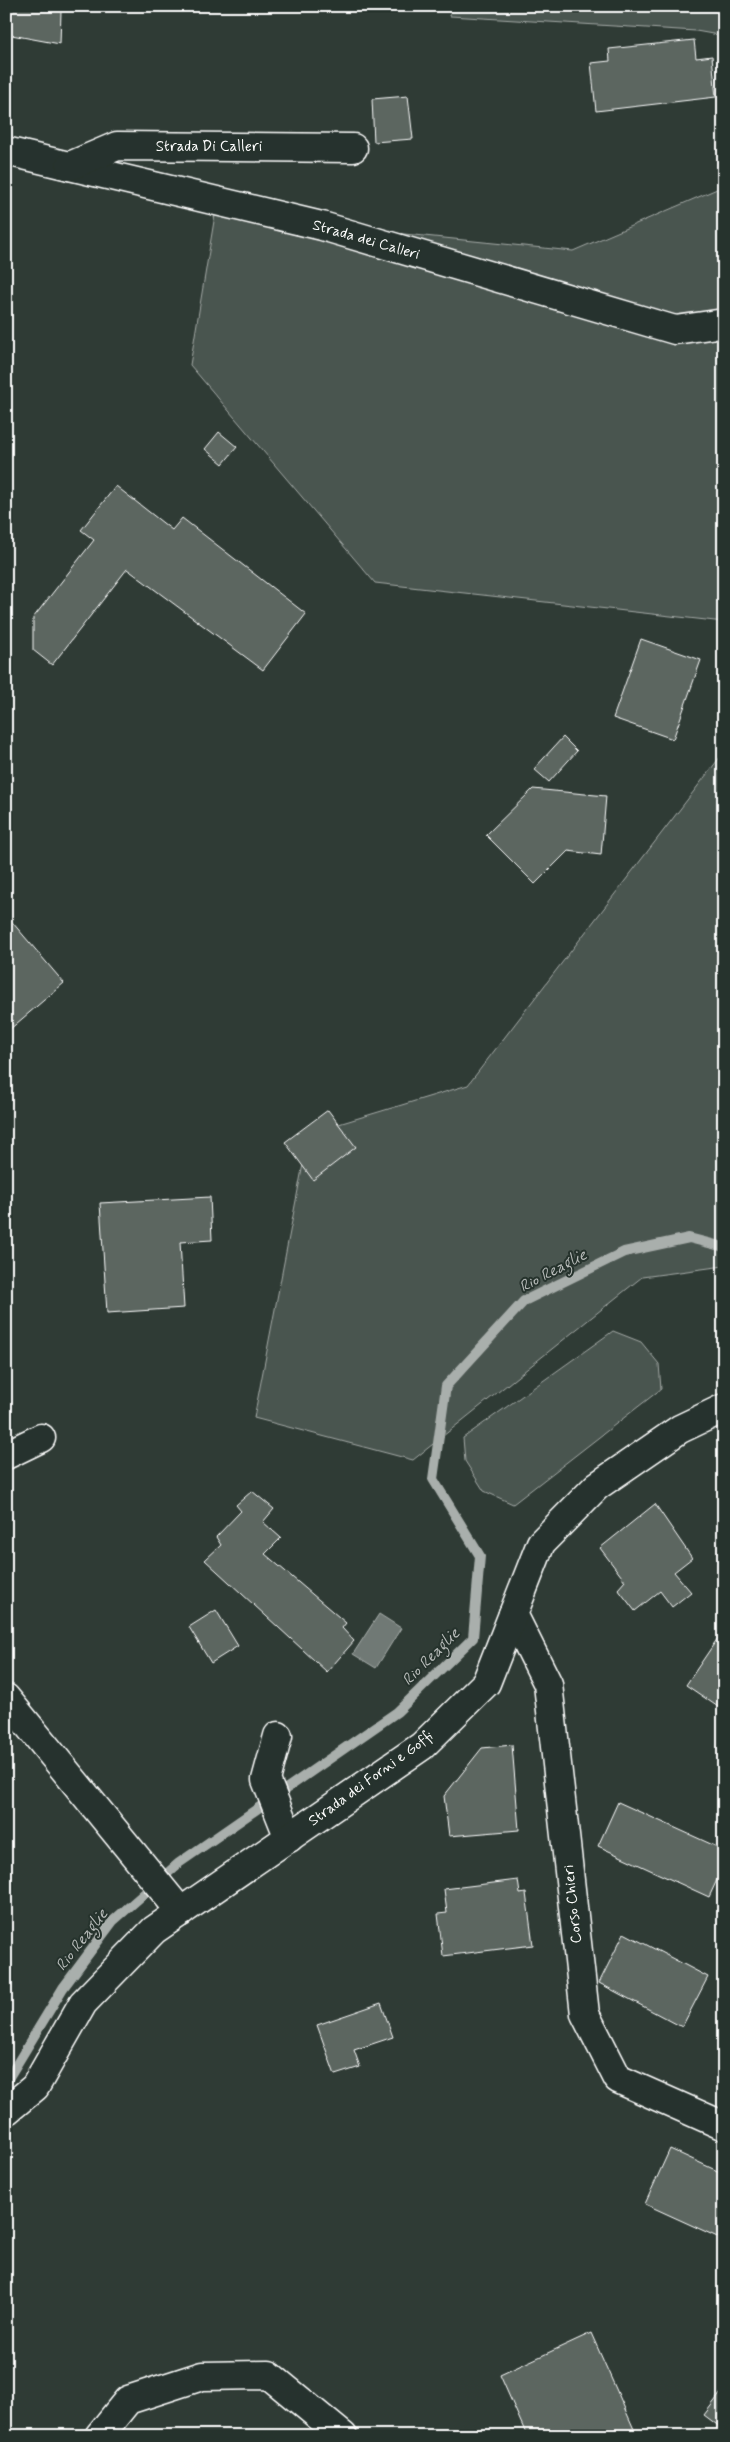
<svg xmlns="http://www.w3.org/2000/svg" width="730" height="2442" viewBox="0 0 730 2442" font-family="Mynerve,sans-serif">
<style>
.green{fill:#4a544f;stroke:#a4aaa7}
.water{fill:#707975;stroke:#a9afac}
.lines{fill:none;stroke-linecap:round;stroke-linejoin:round}
.stream{stroke:#a9afac;stroke-width:10}
.building{fill:#5b6661;stroke:#fff}
.minor-casing{stroke:#fff;stroke-width:31}
.major-casing{stroke:#fff;stroke-width:31}
.minor{stroke:#26332d;stroke-width:28}
.major{stroke:#26332d;stroke-width:28}
.labels{text-anchor:middle;dominant-baseline:central;stroke-width:4;stroke-linejoin:round;paint-order:stroke}
.street-label{font-size:15px;fill:#fff;stroke:#26332d}
.water-label{font-size:16px;font-style:italic;fill:#b8bcba;stroke:#26332d}
</style>
<rect width="100%" height="100%" fill="#2f3b35"/>
<filter id="ink" filterUnits="userSpaceOnUse"><feTurbulence type="fractalNoise" baseFrequency=".02" numOctaves="2"/><feDisplacementMap in="SourceGraphic" scale="10" xChannelSelector="R" yChannelSelector="G"/><feConvolveMatrix kernelMatrix="1 2 1 2 8 2 1 2 1" color-interpolation-filters="sRGB"/></filter>
<g filter="url(#ink)">
<g class="green">
<path d="M451,6h273v30l-28,-5 -246,-15z"/>
<path d="M724,186v436l-349,-39 -185,-218 25,-150 358,36z"/>
<path d="M724,752v514l-82,11 -229,183 -159,-42 55,-285 159,-48z"/>
<path d="M613,1331l28,11 18,22 2,25 -148,115 -29,-13 -19,-30 -2,-23z"/>
</g>
<path class="water" d="M379,1614l22,14 -25,40 -23,-14z"/>
<g class="lines">
<path class="stream" d="M6,2082l57,-94 50,-67 66,-58 218,-151 76,-74 7,-82 -47,-77 13,-93 78,-85 100,-49 65,-14 35,9"/>
</g>
<g class="building">
<path d="M6,6h20l35,5 -1,33 -54,-10z"/>
<path d="M694,40l2,18 16,-2 4,41 -120,14 -5,-48 19,-2 -1,-12z"/>
<path d="M408,96l5,43 -39,3 -2,-43z"/>
<path d="M219,432l18,15 -14,17 -18,-15z"/>
<path d="M116,486l56,44 10,-12 124,96 -43,56 -136,-101 -75,96 -19,-15v-32l61,-78 -13,-10z"/>
<path d="M641,639l60,21 -28,79 -60,-21z"/>
<path d="M563,737l14,14 -28,31 -15,-13z"/>
<path d="M533,789l73,7 -5,59 -33,-4 -33,33 -49,-49z"/>
<path d="M12,922l52,61 -55,47 -3,-3v-99z"/>
<path d="M328,1110l28,37 -43,33 -28,-38z"/>
<path d="M210,1197l2,43 -32,2 4,66 -77,5 -7,-110z"/>
<path d="M252,1491l22,18 -11,13 18,16 -16,16 81,69 -4,5 12,13 -27,31 -122,-112 16,-15 -5,-8 25,-26 -5,-6z"/>
<path d="M655,1504l37,54 -18,14 17,20 -19,15 -12,-16 -25,20 -17,-22 7,-8 -25,-33z"/>
<path d="M216,1610l22,36 -27,17 -22,-36z"/>
<path d="M724,1629v82l-38,-26z"/>
<path d="M512,1745l7,85 -70,6 -5,-40 38,-48z"/>
<path d="M618,1802l106,48v15l-15,32 -111,-51z"/>
<path d="M518,1880l2,14 6,-1 7,52 -90,11 -5,-42 9,-1 -3,-24z"/>
<path d="M624,1933l84,44 -26,50 -83,-44z"/>
<path d="M381,2003l12,34 -39,13 6,17 -25,8 -18,-50z"/>
<path d="M670,2149l54,25v66l-79,-36z"/>
<path d="M591,2333l46,103h-110l-27,-61z"/>
<path d="M724,2389v41l-20,-15z"/>
</g>
<g class="lines">
<defs>
<g id="minor">
<path d="M6,151l316,75 353,104 49,-7"/>
<path d="M70,166l47,-20 236,2"/>
<path d="M6,1455l35,-17"/>
<path d="M513,1614l35,70 37,330 33,65 106,47"/>
<path d="M6,1698l175,214"/>
<path d="M278,1736l-12,44 23,58"/>
<path d="M6,2111l29,-24 48,-84 71,-73 268,-184 64,-63 55,-140 56,-57 83,-57 44,-21"/>
</g>
<path id="major" d="M99,2436l29,-36 74,-24 67,-1 74,61"/>
</defs>
<use href="#minor" class="minor-casing"/>
<use href="#major" class="major-casing"/>
<use href="#minor" class="minor"/>
<use href="#major" class="major"/>
</g>
</g>
<g class="labels">
<g class="street-label">
<text x="209" y="147">Strada Di Calleri</text>
<text transform="translate(366 240) rotate(16)">Strada dei Calleri</text>
<text transform="translate(371 1779) rotate(-36)">Strada dei Forni e Goffi</text>
<text transform="translate(573 1904) rotate(-96)">Corso Chieri</text>
</g>
<g class="water-label">
<text transform="translate(553 1271) rotate(-28)">Rio Reaglie</text>
<text transform="translate(431 1657) rotate(-45)">Rio Reaglie</text>
<text transform="translate(82 1940) rotate(-52)">Rio Reaglie</text>
</g>
</g>
<rect width="730" height="2442" fill="none" stroke="#26332d" stroke-width="25"/>
<rect x="12" y="12" width="705" height="2417" fill="none" stroke="#fff" stroke-width="2" filter="url(#ink)"/>
</svg>
